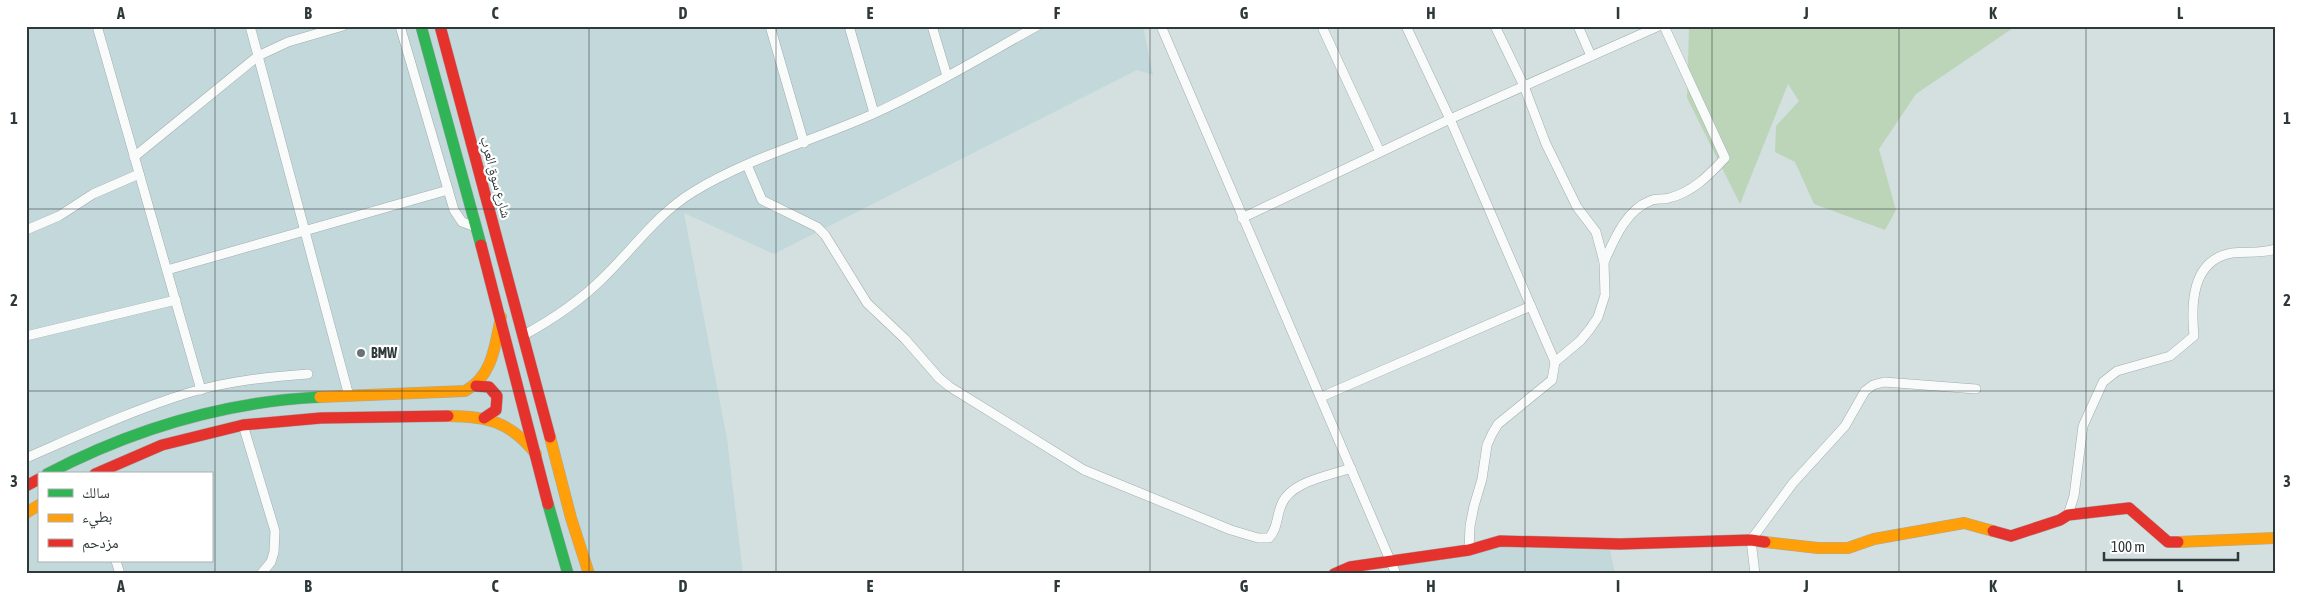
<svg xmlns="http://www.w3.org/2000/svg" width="2301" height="600" viewBox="0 0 2301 600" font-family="'Asap Condensed','Noto Naskh Arabic',sans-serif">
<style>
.built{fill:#c2d8da;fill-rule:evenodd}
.green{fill:#bcd5b9}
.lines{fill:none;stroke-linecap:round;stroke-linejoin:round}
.street-casing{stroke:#a2acac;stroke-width:10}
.fast-casing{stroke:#a2acac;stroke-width:12}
.slow-casing{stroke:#a2acac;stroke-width:12}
.jam-casing{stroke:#a2acac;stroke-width:12}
.street{stroke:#f9fafa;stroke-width:9}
.fast{stroke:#30b455;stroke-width:11}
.slow{stroke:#ff9f0a;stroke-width:11}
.jam{stroke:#e5322d;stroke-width:11}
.grid{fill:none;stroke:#30393a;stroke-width:1;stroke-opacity:0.55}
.poi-dot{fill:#697374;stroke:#fff;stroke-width:2}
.labels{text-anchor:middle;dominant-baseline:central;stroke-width:4.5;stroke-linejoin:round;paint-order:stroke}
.street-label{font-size:14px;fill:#30393a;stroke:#fff}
.poi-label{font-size:14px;font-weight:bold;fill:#30393a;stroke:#fff;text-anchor:start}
.neatline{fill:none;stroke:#30393a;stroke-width:2}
.grid-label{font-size:16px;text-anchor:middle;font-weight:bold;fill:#30393a}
</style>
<rect width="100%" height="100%" fill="#d4e0e0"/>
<g class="built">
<path d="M26,26h1117l10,49 -16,-5 -363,184 -90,-41 43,226 16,135h-717zM39,474h172v87h-172z"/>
<path d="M1500,541l109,3 6,30h-219l-5,-13z"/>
</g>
<path class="green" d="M1689,26h327l-100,68 -37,55 17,61 -11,20 -71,-26 -19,-42 -20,-10 1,-26 23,-25 -11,-17 -48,120 -53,-106z"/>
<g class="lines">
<defs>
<g id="street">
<path d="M97,26l104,364"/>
<path d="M250,26l99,370"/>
<path d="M400,26l54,184 8,12 14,5"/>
<path d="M770,26l34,117"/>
<path d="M849,26l25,87"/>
<path d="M932,26l15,50"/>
<path d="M1161,26l235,548"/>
<path d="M1406,26l44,93 105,243"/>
<path d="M1578,26l13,30"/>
<path d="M1323,29l57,123"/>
<path d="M134,157l124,-101 30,-14 55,-16"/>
<path d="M747,165l15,35 55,27 8,8 42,68 38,36 34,39 11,9 134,83 147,60 27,8h11c9,-10 7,-20 12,-32 8,-25 49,-30 70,-38"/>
<path d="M1242,218l208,-99 209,-93"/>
<path d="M26,230l33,-14 34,-22 46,-20"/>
<path d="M1604,262c10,-22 22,-52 46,-61 5,-3 13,-1 19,-3 24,-6 40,-23 56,-40l-61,-132"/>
<path d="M167,270l281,-80"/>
<path d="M524,335c29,-16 56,-34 79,-57 30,-29 54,-64 90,-86 55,-34 122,-52 180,-78 57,-26 110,-58 164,-88"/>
<path d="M26,336l150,-36"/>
<path d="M1321,397l210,-91"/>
<path d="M243,425l32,106 -1,21 -3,10 -10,12"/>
<path d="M26,458c53,-23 107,-48 162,-65 39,-12 80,-16 120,-19"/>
<path d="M2068,515l6,-19 9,-70 20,-44 14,-11 53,-15 24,-20c-3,-31 -3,-76 38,-83 14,-2 30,1 43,-4"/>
<path d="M1469,550l1,-24 4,-20 8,-27 5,-34 5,-11 6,-10 54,-44 3,-18 25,-21 10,-12 8,-12 7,-22 -1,-33 -8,-30 -19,-25 -31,-63 -22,-58 -29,-60"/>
<path d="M116,561l4,13"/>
<path d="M1755,574l-4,-34 42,-57 52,-57 20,-35 8,-6 11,-3 92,7"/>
</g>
<g id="fast">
<path d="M421,26l60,219"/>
<path d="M47,474c86,-45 175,-72 273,-77"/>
<path d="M548,504l20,70"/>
</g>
<g id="slow">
<path d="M320,397l145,-6c28,-15 30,-46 36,-74"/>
<path d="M448,416c39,0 63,6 88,38"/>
<path d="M550,437l21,81 18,56"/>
<path d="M26,513l13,-8"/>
<path d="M1765,542l53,6h30l26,-9 90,-16 29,8"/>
<path d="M2178,542l97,-4"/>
</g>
<g id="jam">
<path d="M440,26l110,411"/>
<path d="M481,245l67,259"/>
<path d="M476,386l13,1 8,9 -1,14 -12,8"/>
<path d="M95,474l67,-29 81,-20 78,-7 127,-2"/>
<path d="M26,486l13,-7"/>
<path d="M1993,531l18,5 49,-16 8,-5 61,-7 39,34h10"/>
<path d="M1334,574l16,-7 119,-17 31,-9 120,3 131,-4 14,2"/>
</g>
</defs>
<use href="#street" class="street-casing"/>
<use href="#fast" class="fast-casing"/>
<use href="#slow" class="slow-casing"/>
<use href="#jam" class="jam-casing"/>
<use href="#street" class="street"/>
<use href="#fast" class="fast"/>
<use href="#slow" class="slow"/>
<use href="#jam" class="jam"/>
</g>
<path class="grid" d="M215,26v548M402,26v548M589,26v548M776,26v548M963,26v548M1150,26v548M1338,26v548M1525,26v548M1712,26v548M1899,26v548M2086,26v548M26,209h2249M26,391h2249"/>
<circle class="poi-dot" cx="361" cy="353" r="5"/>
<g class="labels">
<g class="street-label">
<text transform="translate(496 177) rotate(75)">شارع سوق العرب</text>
</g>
<g class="poi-label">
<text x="371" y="353">BMW</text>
</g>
</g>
<rect width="2301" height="600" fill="none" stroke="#ffffff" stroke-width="55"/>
<rect x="38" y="472" width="175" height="90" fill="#ffffff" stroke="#acb0b0"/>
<rect x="48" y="489" width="25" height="8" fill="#30b455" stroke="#acb0b0"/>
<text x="82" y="498" font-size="15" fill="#30393a">سالك</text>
<rect x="48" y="514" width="25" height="8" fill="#ff9f0a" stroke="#acb0b0"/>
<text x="82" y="522" font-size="15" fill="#30393a">بطيء</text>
<rect x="48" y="539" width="25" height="8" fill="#e5322d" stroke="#acb0b0"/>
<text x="82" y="548" font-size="15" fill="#30393a">مزدحم</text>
<path d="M2104 552v8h134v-8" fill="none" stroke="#30393a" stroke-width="2.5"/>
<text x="2111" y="552" font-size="15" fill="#30393a" stroke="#ffffff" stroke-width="4" paint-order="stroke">100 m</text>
<rect x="28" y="28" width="2246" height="544" class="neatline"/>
<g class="grid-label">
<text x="121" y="19">A</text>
<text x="308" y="19">B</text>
<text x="495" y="19">C</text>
<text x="683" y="19">D</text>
<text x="870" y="19">E</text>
<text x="1057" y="19">F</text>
<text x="1244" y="19">G</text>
<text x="1431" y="19">H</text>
<text x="1618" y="19">I</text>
<text x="1806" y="19">J</text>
<text x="1993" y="19">K</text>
<text x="2180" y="19">L</text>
<text x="14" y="124">1</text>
<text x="2287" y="124">1</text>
<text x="14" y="306">2</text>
<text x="2287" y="306">2</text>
<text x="14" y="487">3</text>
<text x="2287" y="487">3</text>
<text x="121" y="592">A</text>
<text x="308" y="592">B</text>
<text x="495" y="592">C</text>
<text x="683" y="592">D</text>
<text x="870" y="592">E</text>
<text x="1057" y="592">F</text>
<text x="1244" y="592">G</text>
<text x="1431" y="592">H</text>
<text x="1618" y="592">I</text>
<text x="1806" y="592">J</text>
<text x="1993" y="592">K</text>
<text x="2180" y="592">L</text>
</g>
</svg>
